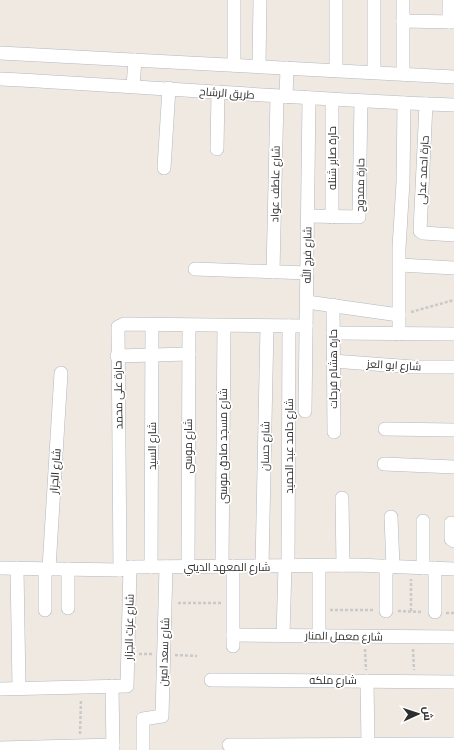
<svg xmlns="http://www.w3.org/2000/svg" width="454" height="750" viewBox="0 0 454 750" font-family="'PT Sans Narrow',Cairo,sans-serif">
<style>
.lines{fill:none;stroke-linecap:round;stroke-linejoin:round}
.street-casing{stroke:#b4b7c1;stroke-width:14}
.path{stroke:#c9c9c9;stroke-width:2.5;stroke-dasharray:3 2;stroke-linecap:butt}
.street{stroke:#fff;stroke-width:13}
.labels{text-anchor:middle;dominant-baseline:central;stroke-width:3.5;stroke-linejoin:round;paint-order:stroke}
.street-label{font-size:11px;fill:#2e2e2e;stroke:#fff}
</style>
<rect width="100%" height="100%" fill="#efe9e1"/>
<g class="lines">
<defs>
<g id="street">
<path d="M234,0v65"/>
<path d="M336,0v70"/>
<path d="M403,21l51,1"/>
<path d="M449,22v-22"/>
<path d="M0,53l454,24"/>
<path d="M259,66l1,-66"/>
<path d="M374,72v-72"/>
<path d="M403,74v-74"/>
<path d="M0,79c151,8 302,20 454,26"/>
<path d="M133,86l2,-26"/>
<path d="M286,97l1,-29"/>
<path d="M426,104l-6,127 3,2 31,2"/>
<path d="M217,149l1,-57"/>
<path d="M164,168l5,-80"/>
<path d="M308,216l51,1 2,-116"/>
<path d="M332,217v-117"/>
<path d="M400,265l54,3"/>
<path d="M195,269l112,4"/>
<path d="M273,272l4,-175"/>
<path d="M307,302l92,13"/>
<path d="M333,305l1,127"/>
<path d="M333,333l121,1"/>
<path d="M399,334v-86l4,-66 1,-79"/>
<path d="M117,356l72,-2"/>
<path d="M333,361l80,6h41"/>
<path d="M305,411l4,-313"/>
<path d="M385,429l69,1"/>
<path d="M384,464l70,3"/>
<path d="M342,498l1,67"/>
<path d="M391,517l2,50"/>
<path d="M451,523v16l3,2"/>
<path d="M222,566l2,-240"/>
<path d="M233,566v80"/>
<path d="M262,566l5,-240"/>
<path d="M288,566l1,-240"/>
<path d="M151,567l1,-242"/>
<path d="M188,567l1,-241"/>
<path d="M0,568l120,2 11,-3 225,-2 98,4"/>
<path d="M17,568l2,120"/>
<path d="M49,568l12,-195"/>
<path d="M423,568v-47"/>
<path d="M120,570l-2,-243 6,-3 182,2"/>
<path d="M68,608v-39"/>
<path d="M45,610v-41"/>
<path d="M386,611v-45"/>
<path d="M435,612v-44"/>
<path d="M233,635l221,2"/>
<path d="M283,635l2,-69"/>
<path d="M319,636v-70"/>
<path d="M211,680l243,2"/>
<path d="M367,681l1,64"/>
<path d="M112,686l1,64"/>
<path d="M0,689l127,-3 3,-119"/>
<path d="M229,745l225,-1"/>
<path d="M0,748l113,-3"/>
<path d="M143,750v-31l19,-3 4,-149"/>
</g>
</defs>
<use href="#street" class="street-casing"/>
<g class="path">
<path d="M411,312l43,-12"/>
<path d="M178,603h43"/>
<path d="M330,610h45"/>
<path d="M398,611l25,1"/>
<path d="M411,611v-32"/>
<path d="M446,613h8"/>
<path d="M365,649l1,21"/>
<path d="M413,649l1,21"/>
<path d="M139,654h13"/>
<path d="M175,655l22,1"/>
<path d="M80,734l1,-35"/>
</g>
<use href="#street" class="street"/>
</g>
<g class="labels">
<g class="street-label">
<text transform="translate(227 93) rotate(4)">طريق الرشاح</text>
<text transform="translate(332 158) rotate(-90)">حارة صابر شنله</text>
<text transform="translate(423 170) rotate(-87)">حارة احمد عدلى</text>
<text transform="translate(275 184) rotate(-89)">شارع عاطف عواد</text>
<text transform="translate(360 185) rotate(-89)">حارة ممدوح</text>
<text transform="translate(307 255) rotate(-89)">شارع فرج الله</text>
<text transform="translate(394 365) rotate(3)">شارع ابو العز</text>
<text transform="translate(333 369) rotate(-90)">حارة هشام فرحات</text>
<text transform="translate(118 395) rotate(-91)">حارة على محمد</text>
<text transform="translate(152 446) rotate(-90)">شارع السيد</text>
<text transform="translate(188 446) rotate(-90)">شارع موسى</text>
<text transform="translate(223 446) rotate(-90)">شارع مسجد صادق موسى</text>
<text transform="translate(265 446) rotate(-89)">شارع حسان</text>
<text transform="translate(289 446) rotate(-90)">شارع حامد عبد الحميد</text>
<text transform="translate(55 471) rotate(-86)">شارع الجزار</text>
<text x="227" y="567">شارع المعهد الديني</text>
<text transform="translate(129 627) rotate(-89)">شارع عزت الجزار</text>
<text transform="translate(344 636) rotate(1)">شارع معمل المنار</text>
<text transform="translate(164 652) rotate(-88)">شارع سعد امين</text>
<text x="333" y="680">شارع ملكه</text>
</g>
</g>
<g transform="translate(418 714) rotate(87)" stroke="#ffffff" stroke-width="3" paint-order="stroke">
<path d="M0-3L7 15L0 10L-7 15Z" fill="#2e2e2e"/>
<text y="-6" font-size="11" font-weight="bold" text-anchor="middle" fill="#2e2e2e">ش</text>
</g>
</svg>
